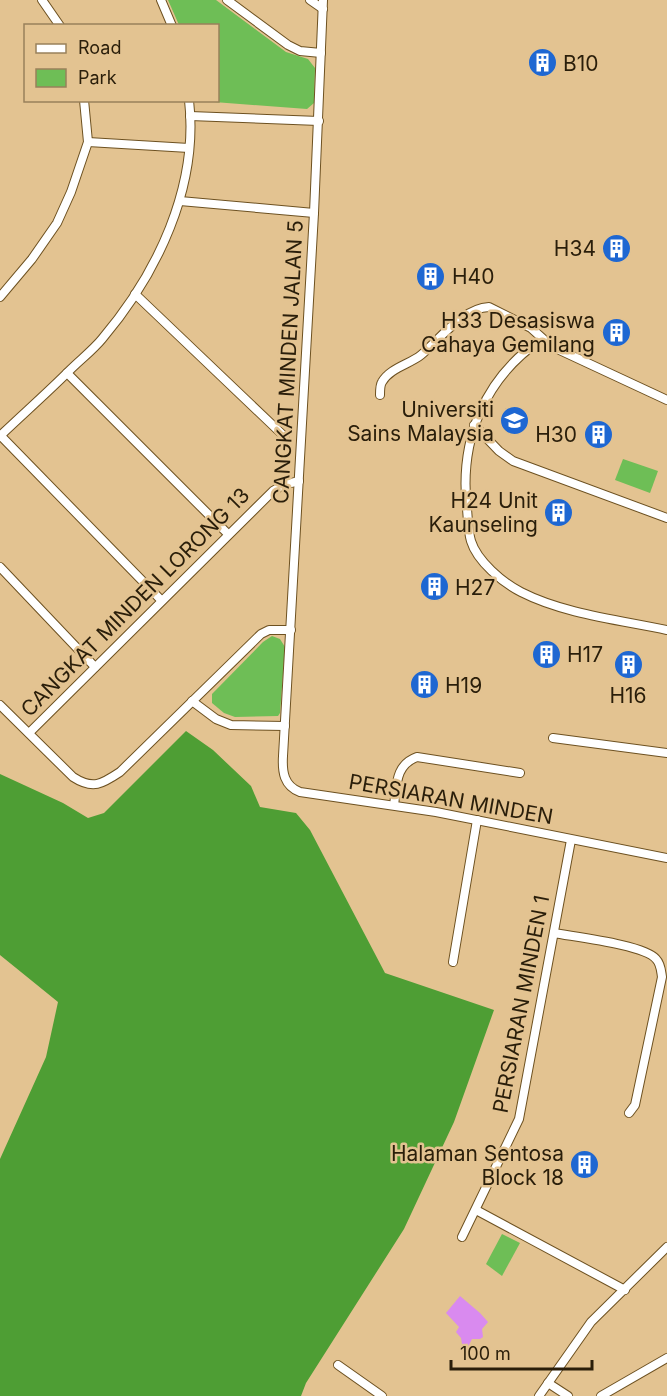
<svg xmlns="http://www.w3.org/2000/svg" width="667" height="1396" viewBox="0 0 667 1396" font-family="Inter,sans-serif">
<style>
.green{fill:#6ebe56}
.forest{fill:#4e9e34}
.water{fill:#d98aef}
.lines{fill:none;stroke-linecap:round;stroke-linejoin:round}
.street-casing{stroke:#6d5121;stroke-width:10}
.street{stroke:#fff;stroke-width:8}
.labels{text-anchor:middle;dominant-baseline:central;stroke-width:5;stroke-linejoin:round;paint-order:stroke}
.poi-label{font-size:21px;fill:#2a1e0a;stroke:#e3c391;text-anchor:end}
.street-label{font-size:21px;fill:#2a1e0a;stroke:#e3c391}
</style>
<rect width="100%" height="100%" fill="#e3c391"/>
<g class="green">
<path d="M168,0h48l70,52 22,7 7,9 -1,35 -7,6 -106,-8 17,-1v-74l-39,-1z"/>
<path d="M623,459l35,12 -8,22 -35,-13z"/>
<path d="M272,636l8,3 5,8 -5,66 -2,3 -43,1 -11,-4 -12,-10v-9l51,-52z"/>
<path d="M502,1234l18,9 -18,33 -16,-12z"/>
</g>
<path class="forest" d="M186,731l27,19 38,36 9,21 36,6 14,17 75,143 109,37 -40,112 -50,107 -98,154 -5,13h-301v-237l46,-102 12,-55 -58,-47v-181l63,29 25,15 16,-5z"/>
<path class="water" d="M460,1296l20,17 8,9 -6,7 1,8 -3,2h-8l-4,8 -6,-3 -1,-6 -5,-6 3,-5 -13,-14z"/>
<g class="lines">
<defs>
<g id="street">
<path d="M42,0l18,26"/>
<path d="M161,0l11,26"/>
<path d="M227,0l61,45 12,6 21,2"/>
<path d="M310,0l13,9"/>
<path d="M323,0l-9,213 -31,543c-1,16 1,30 17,36l136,20 231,46"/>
<path d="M190,116l129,5"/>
<path d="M88,142l101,6"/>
<path d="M180,201l134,12"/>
<path d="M135,294l150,143"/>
<path d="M0,297l32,-38 25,-36 14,-31 17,-50 -4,-42"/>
<path d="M542,339c-58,39 -83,101 -75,170 1,10 1,22 4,32 6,20 32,42 50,51 43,22 99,28 146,38"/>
<path d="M67,373l161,161"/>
<path d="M380,395c0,-4 0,-10 2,-13 8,-14 28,-18 39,-27 18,-15 42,-47 68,-48l42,21 20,18 116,54"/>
<path d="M474,425l25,26 14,10 154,57"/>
<path d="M0,436c23,-22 47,-43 70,-66 10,-10 23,-20 32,-31 55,-65 97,-152 87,-239"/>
<path d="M1,436l160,164"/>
<path d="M0,567l95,100"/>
<path d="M192,701l24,18 15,6 54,1"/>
<path d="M0,705l73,72c20,13 29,7 47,-5l141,-138 8,-4h22"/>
<path d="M29,733l244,-242 10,-6 16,-4"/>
<path d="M553,738l114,15"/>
<path d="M394,805c3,-20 1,-40 23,-48l103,16"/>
<path d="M554,933c21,4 91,12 102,26 5,5 5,12 6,18l-27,128 -6,8"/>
<path d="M453,962l24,-142"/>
<path d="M476,1210l149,80"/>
<path d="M462,1237l57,-118 52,-279"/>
<path d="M338,1365l44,31"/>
<path d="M548,1383l20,13"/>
<path d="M539,1396l52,-74 76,-75"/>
<path d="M601,1396l66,-38"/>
</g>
</defs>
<use href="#street" class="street-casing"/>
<use href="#street" class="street"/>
</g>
<defs>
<symbol id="building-disc" viewBox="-11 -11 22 22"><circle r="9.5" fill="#1e67d2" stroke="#e3c391"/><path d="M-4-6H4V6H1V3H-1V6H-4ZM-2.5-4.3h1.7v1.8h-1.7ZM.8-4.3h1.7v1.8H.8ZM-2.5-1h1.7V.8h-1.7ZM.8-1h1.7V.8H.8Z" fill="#fff"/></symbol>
<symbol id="university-disc" viewBox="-11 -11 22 22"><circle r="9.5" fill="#1e67d2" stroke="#e3c391"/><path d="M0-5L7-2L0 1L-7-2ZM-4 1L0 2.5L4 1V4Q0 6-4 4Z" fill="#fff"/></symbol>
</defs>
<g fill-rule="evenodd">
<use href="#building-disc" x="526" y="46" width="33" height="33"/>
<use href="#building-disc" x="600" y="232" width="33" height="33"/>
<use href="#building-disc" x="414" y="260" width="33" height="33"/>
<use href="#building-disc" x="600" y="316" width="33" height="33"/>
<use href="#university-disc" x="498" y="404" width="33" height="33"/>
<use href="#building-disc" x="582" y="418" width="33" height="33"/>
<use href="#building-disc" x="542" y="496" width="33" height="33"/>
<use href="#building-disc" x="418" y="570" width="33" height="33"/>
<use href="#building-disc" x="530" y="638" width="33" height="33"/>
<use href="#building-disc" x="612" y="648" width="33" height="33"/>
<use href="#building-disc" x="408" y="668" width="33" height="33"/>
<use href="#building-disc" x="568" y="1148" width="33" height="33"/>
</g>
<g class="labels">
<g class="poi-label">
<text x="563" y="63" text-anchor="start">B10</text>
<text x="596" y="248">H34</text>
<text x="452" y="276" text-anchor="start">H40</text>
<text x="595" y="320">H33 Desasiswa<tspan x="595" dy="24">Cahaya Gemilang</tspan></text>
<text x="494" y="409">Universiti<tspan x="494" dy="24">Sains Malaysia</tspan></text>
<text x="577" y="434">H30</text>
<text x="538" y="500">H24 Unit<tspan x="538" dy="24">Kaunseling</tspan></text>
<text x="455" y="587" text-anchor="start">H27</text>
<text x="567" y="654" text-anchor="start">H17</text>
<text x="445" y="685" text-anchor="start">H19</text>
<text x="628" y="695" text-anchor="middle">H16</text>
<text x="564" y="1153">Halaman Sentosa<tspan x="564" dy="24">Block 18</tspan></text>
</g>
<g class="street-label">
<text transform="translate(288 362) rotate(-87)">CANGKAT MINDEN JALAN 5</text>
<text transform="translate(135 602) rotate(-45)">CANGKAT MINDEN LORONG 13</text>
<text transform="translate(451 799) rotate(10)">PERSIARAN MINDEN</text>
<text transform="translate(521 1004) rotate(-79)">PERSIARAN MINDEN 1</text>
</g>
</g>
<rect x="24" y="24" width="195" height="78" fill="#e3c391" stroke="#99815b" stroke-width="1.5"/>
<rect x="36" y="44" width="30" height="9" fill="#ffffff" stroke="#99815b" stroke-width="1.5"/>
<text x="78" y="54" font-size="18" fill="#2a1e0a">Road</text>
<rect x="36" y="69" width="30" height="18" fill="#6ebe56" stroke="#99815b" stroke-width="1.5"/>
<text x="78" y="84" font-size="18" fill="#2a1e0a">Park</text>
<path d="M451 1360v9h141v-9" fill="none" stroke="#2a1e0a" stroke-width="3"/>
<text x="460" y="1360" font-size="18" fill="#2a1e0a" stroke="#e3c391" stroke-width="4.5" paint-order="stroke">100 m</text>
</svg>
